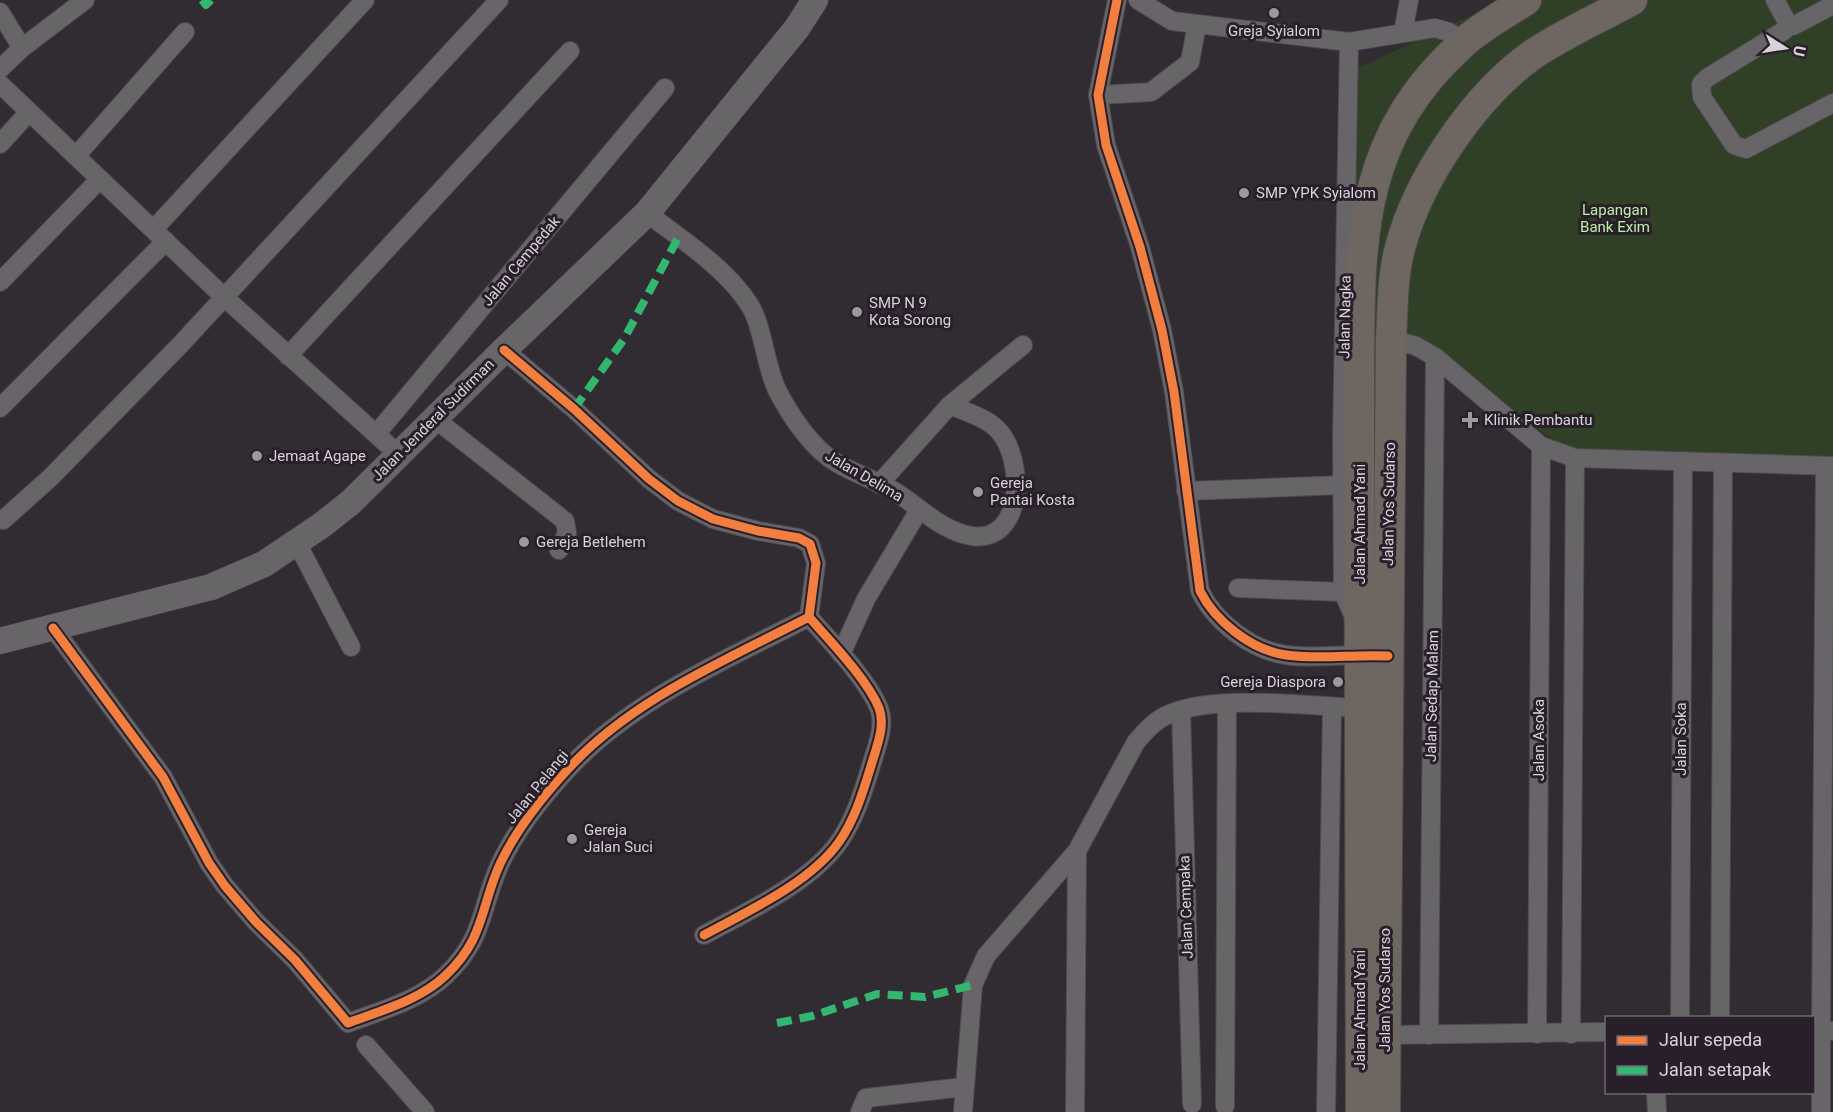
<svg xmlns="http://www.w3.org/2000/svg" width="1833" height="1112" viewBox="0 0 1833 1112" font-family="Roboto,sans-serif">
<style>
.green{fill:#2f4027}
.lines{fill:none;stroke-linecap:round;stroke-linejoin:round}
.minor-casing{stroke:#4e4a4f;stroke-width:20}
.secondary-casing{stroke:#4e4a4f;stroke-width:27}
.trunk-casing{stroke:#4e4a4f;stroke-width:32}
.minor{stroke:#686569;stroke-width:18}
.secondary{stroke:#686569;stroke-width:26}
.trunk{stroke:#6e6661;stroke-width:30}
.quiet{stroke:#33b770;stroke-width:8;stroke-dasharray:15 8;stroke-linecap:butt}
.cycleway-casing{stroke:#281f2a;stroke-width:13}
.cycleway{stroke:#f27e40;stroke-width:9}
.poi-dot{fill:#9e989e;stroke:#281f2a;stroke-width:2}
.labels{text-anchor:middle;dominant-baseline:central;stroke-width:6;stroke-linejoin:round;paint-order:stroke}
.poi-label{font-size:15px;fill:#d8d2d9;stroke:#281f2a;text-anchor:start}
.park-label{font-size:15px;fill:#bbf0a4;stroke:#281f2a}
.street-label{font-size:15px;fill:#d8d2d9;stroke:#281f2a}
</style>
<rect width="100%" height="100%" fill="#312c31"/>
<path class="green" d="M1504,0h329v462l-258,-8 -150,-99 -83,-4 12,-281z"/>
<g class="lines">
<defs>
<g id="minor">
<path d="M1117,0l-19,95 8,50 34,102 22,83 12,62 26,199c15,31 51,59 86,64 27,4 56,-1 83,0"/>
<path d="M1138,0l34,21 177,21 86,-14 14,4 14,10"/>
<path d="M1775,0l12,22 -2,8 -78,48 -6,6 1,13 32,48 12,4 87,-46"/>
<path d="M0,12l22,36"/>
<path d="M1787,26h6l40,-21"/>
<path d="M1403,33l6,-33"/>
<path d="M1349,42l-7,396 1,154 11,25"/>
<path d="M0,69l22,-21 63,-48"/>
<path d="M0,84l224,213 174,157"/>
<path d="M1098,95l53,-3 39,-30 7,-38"/>
<path d="M0,144l29,-32"/>
<path d="M76,156l109,-124"/>
<path d="M647,213c35,27 78,54 102,91 14,21 16,61 28,86 13,25 35,59 60,73 18,11 39,17 57,28 26,16 47,40 78,45 53,7 53,-77 26,-106 -12,-13 -33,-18 -48,-25"/>
<path d="M154,229l211,-229"/>
<path d="M0,282l100,-103"/>
<path d="M1391,339l25,7 19,11 106,89 34,12 258,8"/>
<path d="M504,350l70,59 75,70 29,22 35,18 45,12 41,7 11,6 6,19 -7,54c21,24 58,62 70,91 7,18 -3,40 -8,58 -8,26 -16,53 -32,76 -29,41 -91,69 -135,93"/>
<path d="M288,356l282,-305"/>
<path d="M0,408l166,-167"/>
<path d="M435,419l130,102 2,12 -8,17"/>
<path d="M377,433l288,-345"/>
<path d="M1825,466l-4,565h12"/>
<path d="M879,484l71,-79 73,-60"/>
<path d="M1186,491l157,-6"/>
<path d="M3,520l47,-42 131,-134 318,-344"/>
<path d="M297,543l54,104"/>
<path d="M1238,588l105,4"/>
<path d="M53,628l110,149 46,86 16,23 31,36 39,38 53,63c32,-12 72,-23 97,-47 40,-37 35,-68 55,-112 16,-34 43,-68 69,-96 64,-69 157,-108 240,-151"/>
<path d="M841,654l25,-55 53,-89"/>
<path d="M1181,710l11,394"/>
<path d="M1680,1018l3,-557"/>
<path d="M1720,1018l3,-555"/>
<path d="M1814,1031h7v81"/>
<path d="M1537,1034l4,-588"/>
<path d="M1571,1034l4,-576"/>
<path d="M1384,1035l222,-3"/>
<path d="M1429,1035l6,-678"/>
<path d="M366,1045l59,67"/>
<path d="M1656,1092l1,20"/>
<path d="M1225,1106l2,-402"/>
<path d="M860,1112l6,-14 98,-11"/>
<path d="M963,1112l10,-127 13,-29 91,-105 59,-109c7,-8 14,-17 24,-23 42,-27 148,-13 198,-11"/>
<path d="M1075,1112l2,-261"/>
<path d="M1326,1112l6,-405"/>
</g>
<path id="secondary" d="M0,641l211,-54 53,-23 58,-39 29,-23 153,-152 143,-137 150,-185 18,-28"/>
<g id="trunk">
<path d="M1361,1112l-2,-758c1,-125 3,-219 103,-310 18,-17 43,-30 64,-44"/>
<path d="M1385,1112l6,-773c2,-30 1,-62 9,-91 18,-69 74,-151 132,-193 31,-21 67,-37 100,-55"/>
</g>
</defs>
<use href="#minor" class="minor-casing"/>
<use href="#secondary" class="secondary-casing"/>
<use href="#trunk" class="trunk-casing"/>
<use href="#minor" class="minor"/>
<use href="#secondary" class="secondary"/>
<use href="#trunk" class="trunk"/>
<g class="quiet">
<path d="M202,0l4,5 5,-5"/>
<path d="M574,409l50,-70 54,-101"/>
<path d="M777,1023l35,-7 65,-22 48,3 48,-12"/>
</g>
<defs>
<g id="cycleway">
<path d="M1117,0l-19,95 8,50 34,102 22,83 12,62 26,199c15,30 51,59 86,64 33,5 68,-1 102,1"/>
<path d="M504,350l70,59 75,70 29,22 35,18 45,12 41,7 11,6 6,19 -7,54c21,24 58,62 70,91 7,18 -3,40 -8,58 -8,26 -16,53 -32,76 -29,41 -91,69 -135,93"/>
<path d="M53,628l110,149 46,86 16,23 31,36 39,38 53,63c32,-12 72,-23 97,-47 40,-37 35,-68 55,-112 16,-34 43,-68 69,-96 64,-69 157,-108 240,-151"/>
</g>
</defs>
<use href="#cycleway" class="cycleway-casing"/>
<use href="#cycleway" class="cycleway"/>
</g>
<g class="poi-dot">
<circle cx="1274" cy="13" r="6"/>
<circle cx="1244" cy="193" r="6"/>
<circle cx="857" cy="312" r="6"/>
<path d="M1467 411h6v6h6v6h-6v6h-6v-6h-6v-6h6z"/>
<circle cx="257" cy="456" r="6"/>
<circle cx="978" cy="492" r="6"/>
<circle cx="524" cy="542" r="6"/>
<circle cx="1338" cy="682" r="6"/>
<circle cx="572" cy="839" r="6"/>
</g>
<g class="labels">
<g class="poi-label">
<text x="1274" y="31" text-anchor="middle">Greja Syialom</text>
<text x="1256" y="193">SMP YPK Syialom</text>
<text x="869" y="303">SMP N 9<tspan x="869" dy="17">Kota Sorong</tspan></text>
<text x="1484" y="420">Klinik Pembantu</text>
<text x="269" y="456">Jemaat Agape</text>
<text x="990" y="483">Gereja<tspan x="990" dy="17">Pantai Kosta</tspan></text>
<text x="536" y="542">Gereja Betlehem</text>
<text x="1326" y="682" text-anchor="end">Gereja Diaspora</text>
<text x="584" y="830">Gereja<tspan x="584" dy="17">Jalan Suci</tspan></text>
</g>
<g class="park-label">
<text x="1615" y="210">Lapangan<tspan x="1615" dy="17">Bank Exim</tspan></text>
</g>
<g class="street-label">
<text transform="translate(521 261) rotate(-50)">Jalan Cempedak</text>
<text transform="translate(1345 317) rotate(-89)">Jalan Nagka</text>
<text transform="translate(433 420) rotate(-45)">Jalan Jenderal Sudirman</text>
<text transform="translate(864 476) rotate(30)">Jalan Delima</text>
<text transform="translate(1389 504) rotate(-89)">Jalan Yos Sudarso</text>
<text transform="translate(1360 524) rotate(-90)">Jalan Ahmad Yani</text>
<text transform="translate(1432 696) rotate(-89)">Jalan Sedap Malam</text>
<text transform="translate(1681 739) rotate(-90)">Jalan Soka</text>
<text transform="translate(1539 740) rotate(-90)">Jalan Asoka</text>
<text transform="translate(537 787) rotate(-51)">Jalan Pelangi</text>
<text transform="translate(1186 907) rotate(-92)">Jalan Cempaka</text>
<text transform="translate(1385 990) rotate(-90)">Jalan Yos Sudarso</text>
<text transform="translate(1360 1010) rotate(-90)">Jalan Ahmad Yani</text>
</g>
</g>
<rect x="1605" y="1016" width="210" height="78" fill="#281f2a" stroke="#6e6770" stroke-width="1.5"/>
<rect x="1617" y="1036" width="30" height="9" fill="#f27e40" stroke="#6e6770" stroke-width="1.5"/>
<text x="1659" y="1046" font-size="18" fill="#d8d2d9">Jalur sepeda</text>
<rect x="1617" y="1066" width="30" height="9" fill="#33b770" stroke="#6e6770" stroke-width="1.5"/>
<text x="1659" y="1076" font-size="18" fill="#d8d2d9">Jalan setapak</text>
<g transform="translate(1785 48) rotate(102)" stroke="#281f2a" stroke-width="4.5" paint-order="stroke">
<path d="M0-4.5L10 22L0 15L-10 22Z" fill="#d8d2d9"/>
<text y="-9" font-size="16" font-weight="bold" text-anchor="middle" fill="#d8d2d9">U</text>
</g>
</svg>
